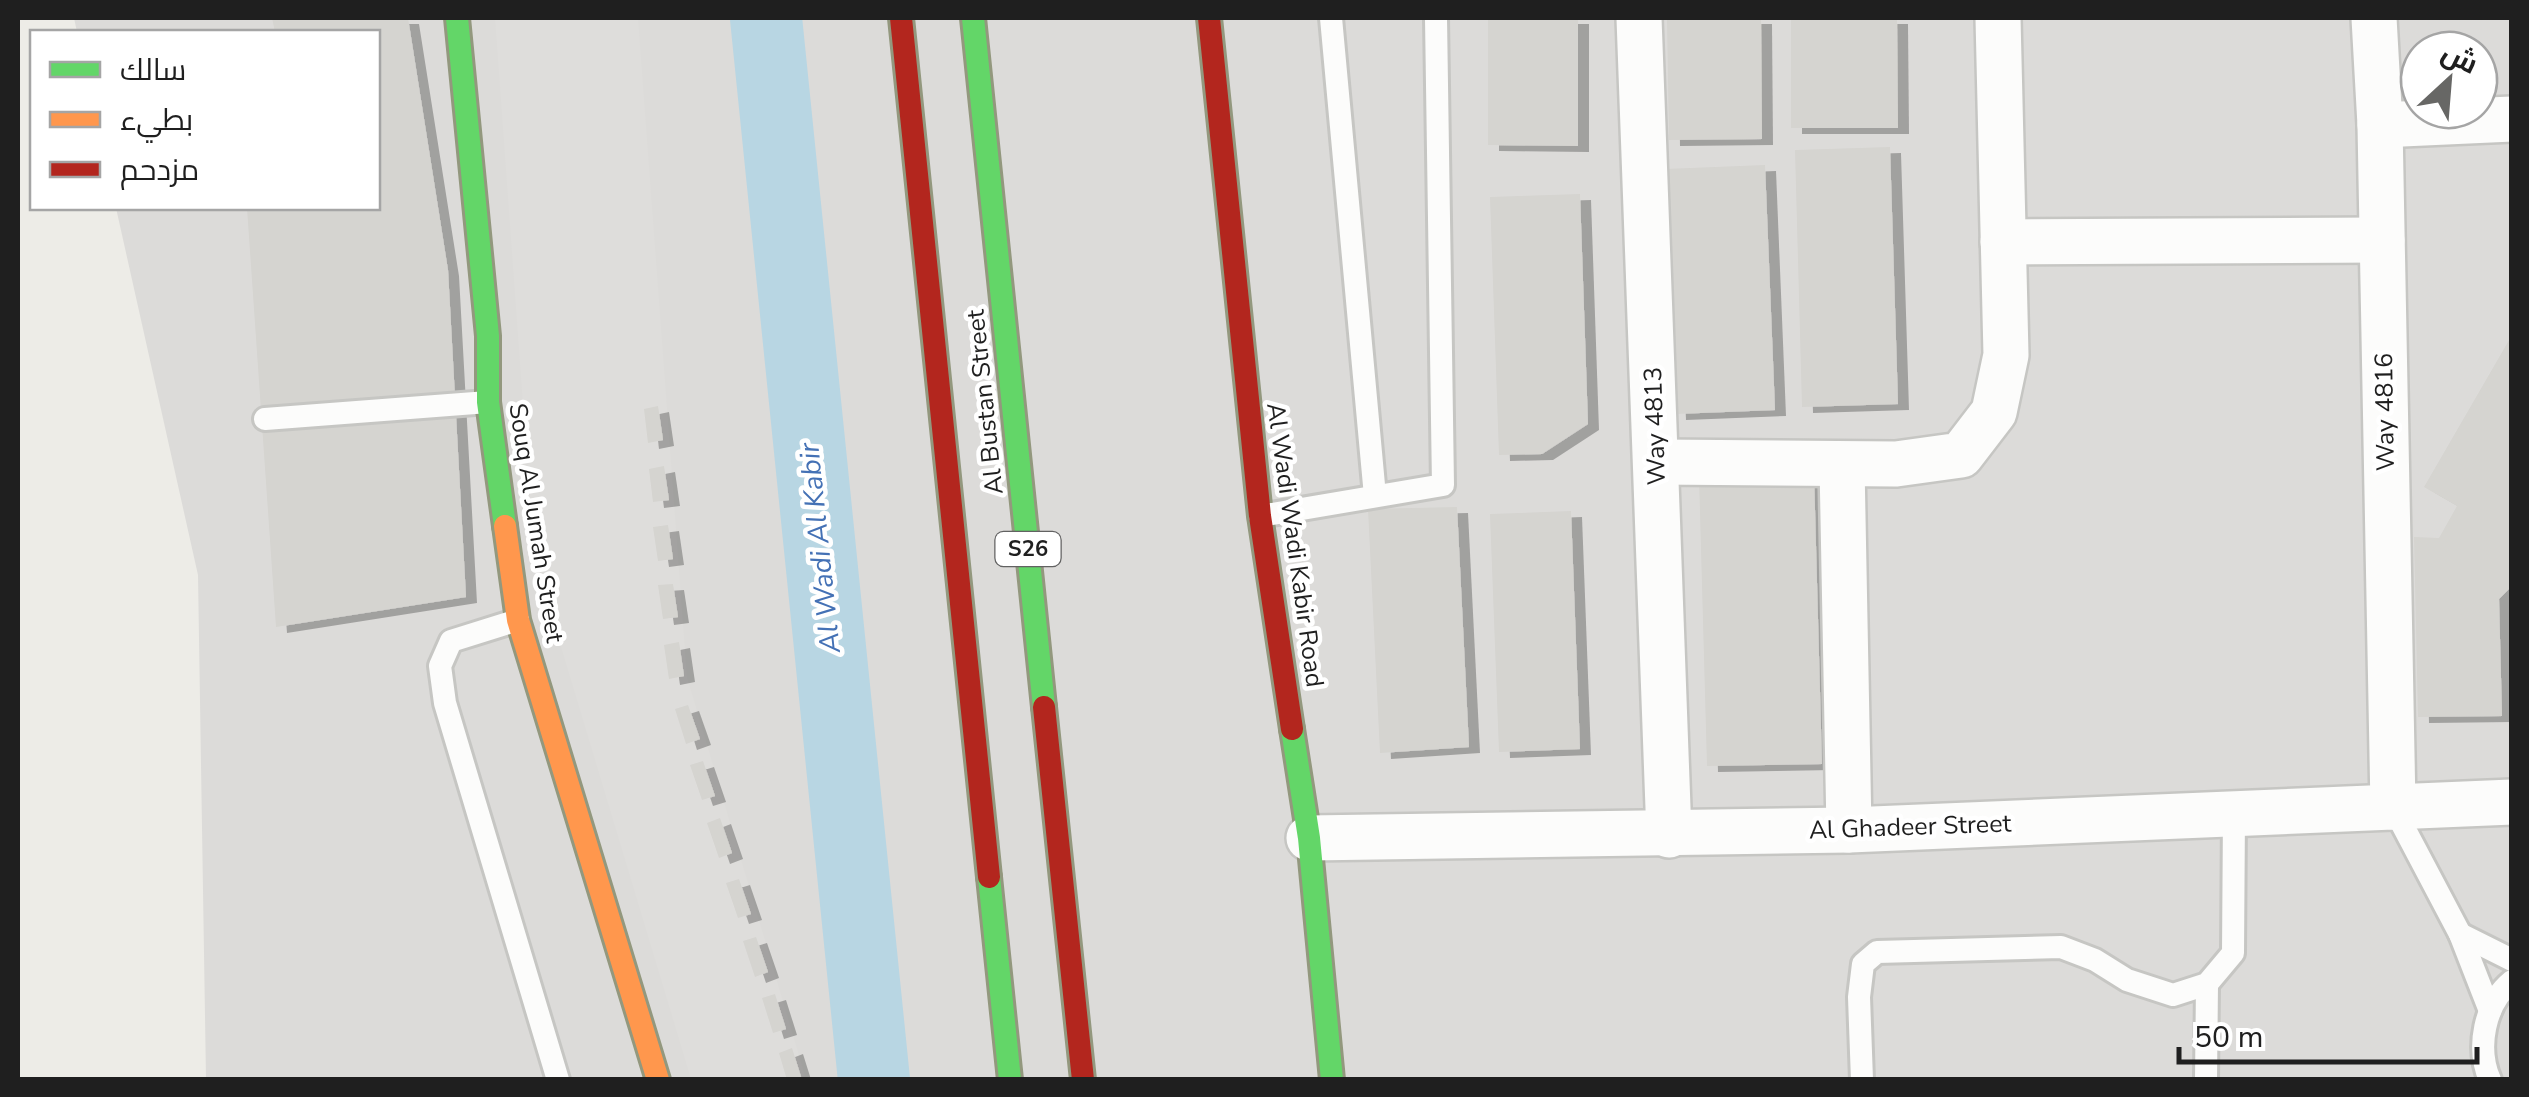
<svg xmlns="http://www.w3.org/2000/svg" width="2529" height="1097" viewBox="0 0 2529 1097" font-family="'Nunito Sans',Cairo,sans-serif">
<style>
.residential{fill:#dcdbd9;fill-rule:evenodd}
.parking{fill:#dedddb}
.lines{fill:none;stroke-linecap:round;stroke-linejoin:round}
.river{stroke:#b8d6e3;stroke-width:72}
.building{fill:#d5d4d0;filter:url(#shadow)}
.lane-casing{stroke:#c6c6c3;stroke-width:28}
.street-casing{stroke:#c6c6c3;stroke-width:50}
.fast-casing{stroke:#93987e;stroke-width:28}
.slow-casing{stroke:#93987e;stroke-width:28}
.jam-casing{stroke:#93987e;stroke-width:28}
.lane{stroke:#fcfcfb;stroke-width:22}
.street{stroke:#fcfcfb;stroke-width:45}
.fast{stroke:#63d668;stroke-width:22}
.slow{stroke:#ff974d;stroke-width:22}
.jam{stroke:#b3261e;stroke-width:22}
.labels{text-anchor:middle;dominant-baseline:central;stroke-width:9;stroke-linejoin:round;paint-order:stroke}
.shield{fill:#fff;stroke:#626262;stroke-width:2.5}
.shield-label{font-size:22px;font-weight:bold;fill:#1f1f1f}
.street-label{font-size:25px;fill:#1f1f1f;stroke:#fff}
.water-label{font-size:28px;font-style:italic;fill:#4471b5;stroke:#fff}
</style>
<defs>
<filter id="shadow"><feDropShadow dx="11" dy="6" stdDeviation="0" flood-color="#0004"/></filter>
</defs>
<rect width="100%" height="100%" fill="#edece7"/>
<path class="residential" d="M74,18h2437v1061h-2305l-8,-504 -82,-367h262v-176h-301zM2419,50h60v60h-60z"/>
<path class="parking" d="M495,18h143l49,659 119,402h-115l-157,-522z"/>
<g class="lines">
<path class="river" d="M766,18l108,1062"/>
</g>
<g class="building">
<path d="M272,18h136l40,252 18,327 -190,30 -29,-419h131v-176h-103z"/>
<path d="M1488,18h90v128l-90,-1z"/>
<path d="M1667,18h94l1,121 -93,1z"/>
<path d="M1791,18h106l1,110h-107z"/>
<path d="M1890,147l8,257 -96,3 -7,-257z"/>
<path d="M1765,165l10,245 -100,4 -10,-245z"/>
<path d="M1580,194l8,230 -46,30 -43,1 -9,-258z"/>
<path d="M2512,335v251l-13,13 3,117 -84,1 -4,-180 25,1 18,-32 -33,-19z"/>
<path d="M658,406l5,34 -15,3 -4,-34z"/>
<path d="M664,466l5,34 -16,2 -4,-33z"/>
<path d="M1814,473l8,291 -115,2 -8,-290z"/>
<path d="M1457,507l12,240 -89,6 -12,-244z"/>
<path d="M1571,511l9,238 -81,3 -9,-238z"/>
<path d="M668,525l5,34 -15,2 -5,-34z"/>
<path d="M673,584l5,33 -15,2 -5,-34z"/>
<path d="M679,642l5,34 -15,3 -5,-34z"/>
<path d="M688,705l12,34 -14,5 -11,-35z"/>
<path d="M703,761l12,35 -13,4 -12,-35z"/>
<path d="M720,818l12,35 -13,5 -12,-35z"/>
<path d="M739,879l12,35 -13,4 -12,-35z"/>
<path d="M756,937l12,35 -13,5 -12,-36z"/>
<path d="M775,994l11,35 -13,4 -11,-35z"/>
<path d="M792,1048l10,32h-15l-8,-27z"/>
</g>
<g class="lines">
<defs>
<g id="lane">
<path d="M1331,18l44,478"/>
<path d="M265,419l223,-17"/>
<path d="M1260,516l183,-31 -7,-467"/>
<path d="M518,620l-67,21 -11,25 5,37 113,377"/>
<path d="M2393,807l67,127 30,77"/>
<path d="M2460,934l52,26"/>
<path d="M1862,1080l-3,-83 4,-33 14,-12 184,-5 34,13 32,20 46,15 34,-11 26,-31 1,-139"/>
<path d="M2206,1080l1,-96"/>
<path d="M2490,1080c-14,-32 -6,-76 22,-99"/>
</g>
<g id="street">
<path d="M1639,18l30,817"/>
<path d="M2374,18l6,107 13,682"/>
<path d="M2380,125l132,-6"/>
<path d="M2003,242l379,-2"/>
<path d="M1657,462l239,2 65,-9 33,-43 12,-57 -8,-337"/>
<path d="M1842,465l7,365"/>
<path d="M1309,838l540,-8 663,-28"/>
</g>
<g id="fast">
<path d="M457,18l31,318v66l17,124"/>
<path d="M973,18l71,689"/>
<path d="M1292,729l17,109 23,242"/>
<path d="M989,877l21,203"/>
</g>
<path id="slow" d="M505,526l13,94 140,460"/>
<g id="jam">
<path d="M901,18l88,859"/>
<path d="M1209,18l51,498 32,213"/>
<path d="M1044,707l39,373"/>
</g>
</defs>
<use href="#lane" class="lane-casing"/>
<use href="#street" class="street-casing"/>
<use href="#fast" class="fast-casing"/>
<use href="#slow" class="slow-casing"/>
<use href="#jam" class="jam-casing"/>
<use href="#lane" class="lane"/>
<use href="#street" class="street"/>
<use href="#fast" class="fast"/>
<use href="#slow" class="slow"/>
<use href="#jam" class="jam"/>
</g>
<g class="labels">
<rect class="shield" x="995.5" y="532" width="65" height="34" rx="8"/>
<g class="shield-label">
<text x="1028" y="549">S26</text>
</g>
<g class="street-label">
<text transform="translate(985 402) rotate(-96)">Al Bustan Street</text>
<text transform="translate(2385 412) rotate(-91)">Way 4816</text>
<text transform="translate(1655 426) rotate(-92)">Way 4813</text>
<text transform="translate(536 523) rotate(81)">Souq Al Jumah Street</text>
<text transform="translate(1295 545) rotate(82)">Al Wadi Wadi Kabir Road</text>
<text transform="translate(1910 827) rotate(-2)">Al Ghadeer Street</text>
</g>
<g class="water-label">
<text transform="translate(820 548) rotate(-96)">Al Wadi Al Kabir</text>
</g>
</g>
<rect width="2529" height="1097" fill="none" stroke="#1f1f1f" stroke-width="40"/>
<rect x="30" y="30" width="350" height="180" fill="#ffffff" stroke="#a5a5a5" stroke-width="2.5"/>
<rect x="50" y="62" width="50" height="15" fill="#63d668" stroke="#a5a5a5" stroke-width="2.5"/>
<text x="120" y="80" font-size="30" fill="#1f1f1f">سالك</text>
<rect x="50" y="112" width="50" height="15" fill="#ff974d" stroke="#a5a5a5" stroke-width="2.5"/>
<text x="120" y="130" font-size="30" fill="#1f1f1f">بطيء</text>
<rect x="50" y="162" width="50" height="15" fill="#b3261e" stroke="#a5a5a5" stroke-width="2.5"/>
<text x="120" y="180" font-size="30" fill="#1f1f1f">مزدحم</text>
<g transform="translate(2449 80) rotate(26)"><circle r="48" fill="#ffffff" stroke="#a5a5a5" stroke-width="2.5"/>
<path d="M0-8L18 38L0 25L-18 38Z" fill="#676765"/>
<text y="-15" font-size="28" font-weight="bold" text-anchor="middle" fill="#1f1f1f">ش</text>
</g>
<path d="M2179 1047v15h298v-15" fill="none" stroke="#1f1f1f" stroke-width="5"/>
<text x="2194" y="1047" font-size="30" fill="#1f1f1f" stroke="#ffffff" stroke-width="8" paint-order="stroke">50 m</text>
</svg>
